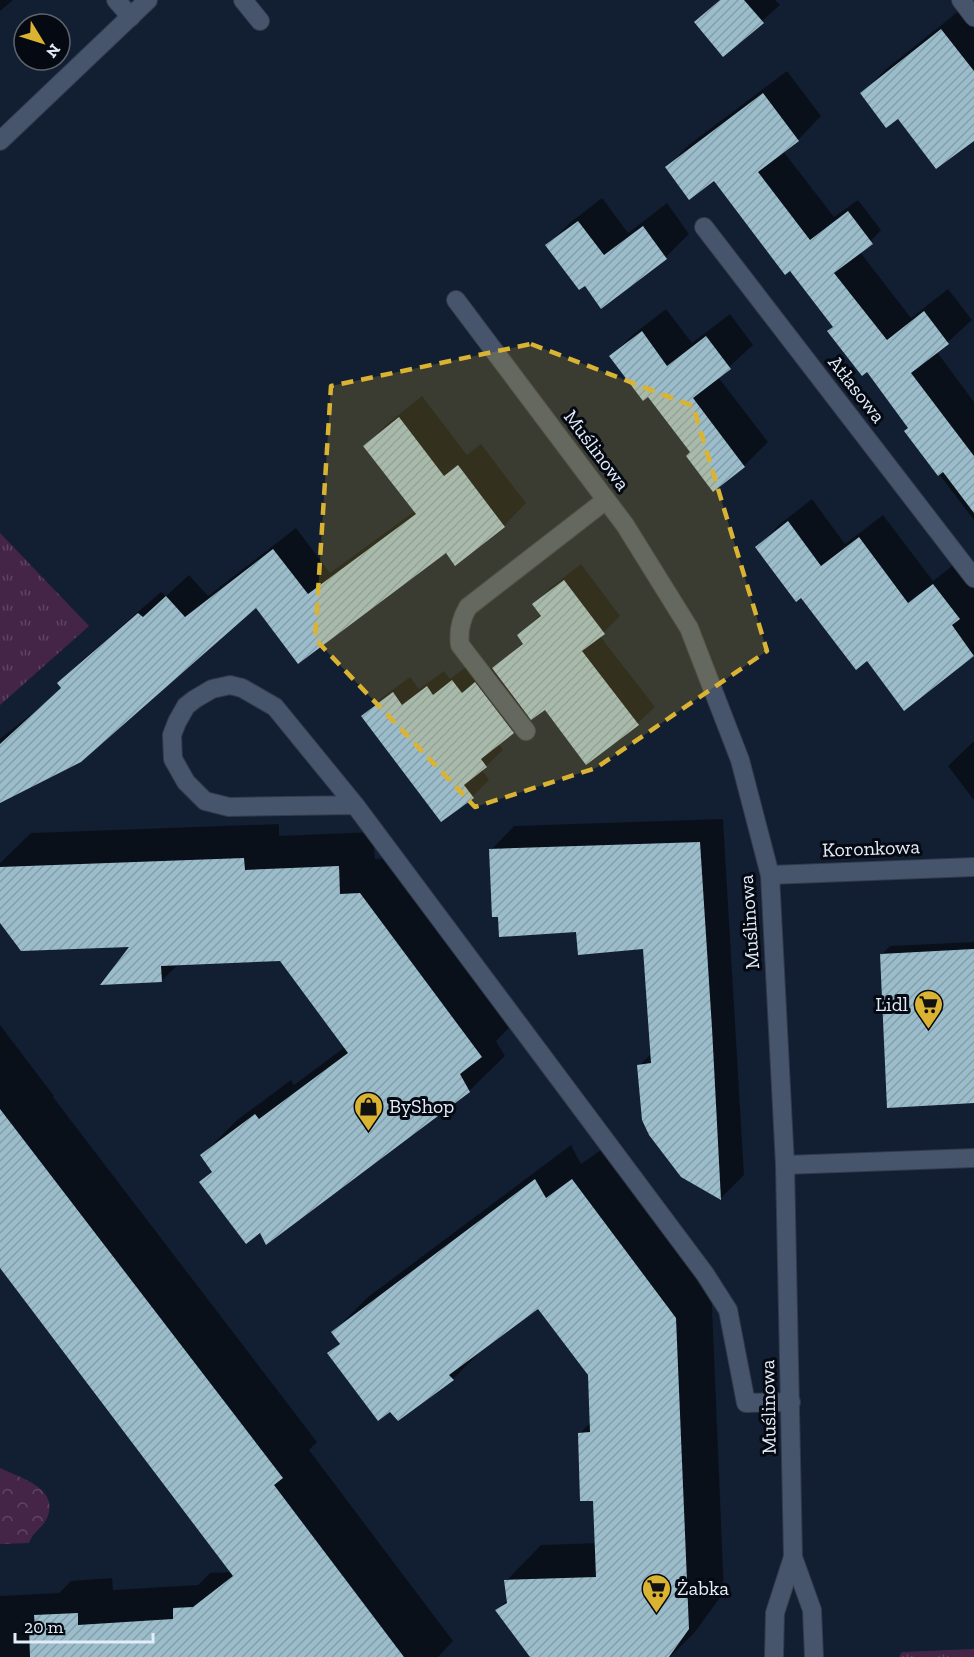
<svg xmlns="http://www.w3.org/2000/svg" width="974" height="1657" viewBox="0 0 974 1657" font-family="'Zilla Slab',serif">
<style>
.grass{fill:url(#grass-tufts)}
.forest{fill:url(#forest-crowns)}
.shadow{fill:#0007}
.building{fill:url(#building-hatch)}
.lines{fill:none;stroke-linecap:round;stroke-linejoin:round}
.service-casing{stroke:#333a4a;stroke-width:20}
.minor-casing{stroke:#333a4a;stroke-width:20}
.service{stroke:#46556b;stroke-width:18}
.minor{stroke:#46556b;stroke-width:18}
.marked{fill:#dab333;fill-opacity:0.2;stroke:#dab333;stroke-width:4.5;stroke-dasharray:12 8;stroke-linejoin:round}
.labels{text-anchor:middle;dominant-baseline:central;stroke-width:6;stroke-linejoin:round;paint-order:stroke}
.street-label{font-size:20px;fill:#e3ecf9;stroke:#050911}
.poi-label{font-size:20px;fill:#e3ecf9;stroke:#050911;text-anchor:start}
</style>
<defs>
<pattern id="grass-tufts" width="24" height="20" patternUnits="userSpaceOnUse" patternTransform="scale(1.5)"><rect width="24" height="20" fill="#452547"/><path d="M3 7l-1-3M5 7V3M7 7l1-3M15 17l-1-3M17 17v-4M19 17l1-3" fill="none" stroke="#604562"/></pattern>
<pattern id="forest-crowns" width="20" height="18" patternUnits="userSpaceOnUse" patternTransform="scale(1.5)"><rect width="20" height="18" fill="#452547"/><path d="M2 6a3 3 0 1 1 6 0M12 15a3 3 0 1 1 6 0" fill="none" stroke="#604562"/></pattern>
<pattern id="building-hatch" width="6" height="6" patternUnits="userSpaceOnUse" patternTransform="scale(1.5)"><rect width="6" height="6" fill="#9bbcca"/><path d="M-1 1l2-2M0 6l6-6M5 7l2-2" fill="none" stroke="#859faa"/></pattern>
</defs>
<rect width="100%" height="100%" fill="#121f32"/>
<g class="grass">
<path d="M0,533l89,93 -89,79z"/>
<path d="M974,1649v8h-75l3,-5z"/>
</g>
<path class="forest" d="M0,1468c21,10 62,21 46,52 -5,9 -13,12 -17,23l-29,1z"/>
<g class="shadow">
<path d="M0,0h13l-13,11z"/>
<path d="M719,0h56l5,5 -56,50 -28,-33z"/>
<path d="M965,6l9,12v78l-76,21 -36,-24 23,-23z"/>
<path d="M787,71l34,45 -23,24 -15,11 51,66 24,-17 23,30 -21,22 51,66 37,-29 24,31 -35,32 37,50v118l-68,-89 4,-4 -120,-158 -76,-90 -47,-12 23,-23z"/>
<path d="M602,198l26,35 39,-30 22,31 -23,23 -64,49 -17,-22 -38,-39 24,-23z"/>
<path d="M666,309l26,34 38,-29 23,31 -35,32 50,65 -24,24 -31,24 -21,-38 -44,-57 -37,-39 24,-23z"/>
<path d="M422,396l45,59 14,-11 45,59 -22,23 -49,38 -9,-13 -147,111 -42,-57 -257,196v-62l45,-36 17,-16 -3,-4 22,-22 80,-69 5,4 23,-21 19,21 88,-68 34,45 85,-62 -50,-65 22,-22z"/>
<path d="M812,499l33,45 38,-29 50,66 24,-19 17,22v70l-69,55 -38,-50 -66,-63 -44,-49 23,-23z"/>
<path d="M581,564l39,52 -20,20 55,71 -17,16 -51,40 -42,-56 -15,8 -32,28 5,7 -21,20 7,10 -16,16 -110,-80 17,-17 30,-22 9,12 25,-18 6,8 20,-15 9,13 13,-10 2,2 30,-27 -5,-7 22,-21 -7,-9 16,-17z"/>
<path d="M974,741v59l-26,-34z"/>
<path d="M723,819l21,356 -23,23 -39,-22 -43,-110 13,-13 -8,-106 -67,-16 -86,-81 23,-24z"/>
<path d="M279,824v12l94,-4 2,27 20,-1 121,163 -20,20 9,15 -36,35 -209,140 -59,-49 12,-12 -11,-15 35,-35 54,-40 3,5 51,-38 -65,-88 -101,5 -18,17 -29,-35 -132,-25v-58l31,-30z"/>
<path d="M974,942v160l-92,-148 8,-8z"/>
<path d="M0,1025l54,71 -1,1 264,345 -8,8 144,191 -15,16h-438v-61l59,-3 12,-12 41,-3 1,12 85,-5 12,-12 22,-1 -232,-306z"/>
<path d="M571,1145l10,19 27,-19 103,138 13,309 -29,40 -25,25h-138l-35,-47 11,-11 -2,-18 35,-36 55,-2 -1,-44 -16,-65 12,-12 -2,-47 -51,-69 -51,39 -34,34 -55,40 -69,-66 12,-11 -8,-10 35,-35z"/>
</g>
<g class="building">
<path d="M720,0h24l20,23 -41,34 -29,-35z"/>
<path d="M941,29l33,42v70l-38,28 -38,-50 -12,9 -26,-35z"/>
<path d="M763,93l36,48 -41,31 52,68 38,-29 25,33 -39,29 53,67 37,-29 25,33 -38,29 63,83v57l-31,-41 -5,4 -34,-45 4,-3 -41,-56 -5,4 -35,-45 6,-4 -43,-56 -5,4 -71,-94 -25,19 -24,-33z"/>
<path d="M578,221l26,34 39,-29 24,33 -66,50 -16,-23 -6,4 -34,-45z"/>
<path d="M642,331l25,35 39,-30 25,33 -38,29 52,69 -32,25 -27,-36 4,-4 -42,-55 -5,4 -34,-45z"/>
<path d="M399,417l45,59 14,-11 47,62 -50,39 -9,-13 -148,111 -42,-56 -175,154 -81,41v-59l61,-56 -4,-5 81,-70 5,4 23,-21 19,21 88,-68 35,45 108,-80 -53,-68z"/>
<path d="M788,521l33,45 38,-29 49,66 25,-19 27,35 -8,6 22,31 -70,55 -37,-50 -11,9 -55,-72 -5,4 -41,-55z"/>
<path d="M564,580l41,54 -23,17 57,74 -53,40 -41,-55 -14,10 -39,-52 31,-24 -6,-9 24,-19 -9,-12z"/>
<path d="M452,680l10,13 13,-11 39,51 -33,26 6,8 -23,18 10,13 -33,24 -80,-106 32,-24 9,13 25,-19 6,9z"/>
<path d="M700,842l12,186 9,172 -40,-23 -32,-42 -7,-15 -5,-55 14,-2 -8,-114 -65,6 -2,-23 -77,5 -1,-20h-6l-3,-68z"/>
<path d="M244,858l1,12 94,-4 1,28 20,-1 122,164 -22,17 10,18 -204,153 -6,-12 -14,11 -47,-62 13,-10 -12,-17 55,-41 4,5 89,-66 -68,-92 -119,5 1,16 -62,3 29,-38 -108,4 -21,-28v-56z"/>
<path d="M974,949v154l-87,5 -7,-154z"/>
<path d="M0,1109l283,369 -9,7 130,172h-374l-1,-30h6l-1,-12 44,-2v12l95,-6v-11l20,-1 40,-31 -233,-308z"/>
<path d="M535,1179l11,19 26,-19 104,139 13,311 -20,28h-139l-35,-47 12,-7 -3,-23 92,-3 -3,-76h-13l-2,-68 12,-1 -2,-57 -50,-66 -89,66 5,5 -56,41 -8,-9 -12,9 -51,-68 13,-9 -9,-12z"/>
</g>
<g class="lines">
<defs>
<g id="service">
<path d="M116,0l15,17"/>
<path d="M526,731l-66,-86c-2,-14 1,-26 8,-38l138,-107"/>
<path d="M355,805l-126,2 -24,-6 -19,-19 -13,-23 -1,-24 5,-13 9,-16 9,-7 17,-10 18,-4 12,3 33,19 80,98 350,469 23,36 18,93 45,-1"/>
<path d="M785,1165l189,-7"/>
</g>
<g id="minor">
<path d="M243,0l17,21"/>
<path d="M961,0l13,17"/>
<path d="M0,141l148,-141"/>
<path d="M704,227l270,351"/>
<path d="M456,300l169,225 64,103 51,132 30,115 15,290 8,392 19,53 2,47"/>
<path d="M770,875l204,-8"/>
<path d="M774,1657l1,-44 18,-56"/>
</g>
</defs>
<use href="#service" class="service-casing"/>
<use href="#minor" class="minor-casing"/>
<use href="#service" class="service"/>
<use href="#minor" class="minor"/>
</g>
<path class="marked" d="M531,344l162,62 74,245 -171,117 -121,39 -160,-168 16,-253z"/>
<defs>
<symbol id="supermarket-pin" viewBox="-11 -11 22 30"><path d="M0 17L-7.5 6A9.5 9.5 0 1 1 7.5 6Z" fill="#dab333" stroke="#050911"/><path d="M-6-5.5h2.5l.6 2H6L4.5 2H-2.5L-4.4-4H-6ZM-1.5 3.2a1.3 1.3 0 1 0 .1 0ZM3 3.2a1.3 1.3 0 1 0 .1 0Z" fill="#111"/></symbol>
<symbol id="shop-pin" viewBox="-11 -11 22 30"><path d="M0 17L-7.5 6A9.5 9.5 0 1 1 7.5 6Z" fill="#dab333" stroke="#050911"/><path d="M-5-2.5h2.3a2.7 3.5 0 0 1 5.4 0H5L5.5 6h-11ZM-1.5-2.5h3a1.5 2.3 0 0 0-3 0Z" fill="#111"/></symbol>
</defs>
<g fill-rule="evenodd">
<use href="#supermarket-pin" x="912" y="988" width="33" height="45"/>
<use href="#shop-pin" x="352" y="1090" width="33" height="45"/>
<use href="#supermarket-pin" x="640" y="1572" width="33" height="45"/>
</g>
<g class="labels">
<g class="street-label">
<text transform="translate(857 389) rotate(52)">Atłasowa</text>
<text transform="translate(597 450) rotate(53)">Muślinowa</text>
<text transform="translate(871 848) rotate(-2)">Koronkowa</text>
<text transform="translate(749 922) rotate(-94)">Muślinowa</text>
<text transform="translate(768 1407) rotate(-91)">Muślinowa</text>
</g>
<g class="poi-label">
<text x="908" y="1004" text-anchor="end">Lidl</text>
<text x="389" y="1106">ByShop</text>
<text x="677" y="1588">Żabka</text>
</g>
</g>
<g transform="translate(42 42) rotate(128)"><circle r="28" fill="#050911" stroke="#5e646e" stroke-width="1.5"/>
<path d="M0-4.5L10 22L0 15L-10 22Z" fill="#dab333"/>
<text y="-9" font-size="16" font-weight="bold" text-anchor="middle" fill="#e3ecf9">N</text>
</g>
<path d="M15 1633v9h138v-9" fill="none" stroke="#e3ecf9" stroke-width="3"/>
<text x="24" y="1633" font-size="18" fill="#e3ecf9" stroke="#050911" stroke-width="4.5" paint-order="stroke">20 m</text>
</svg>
